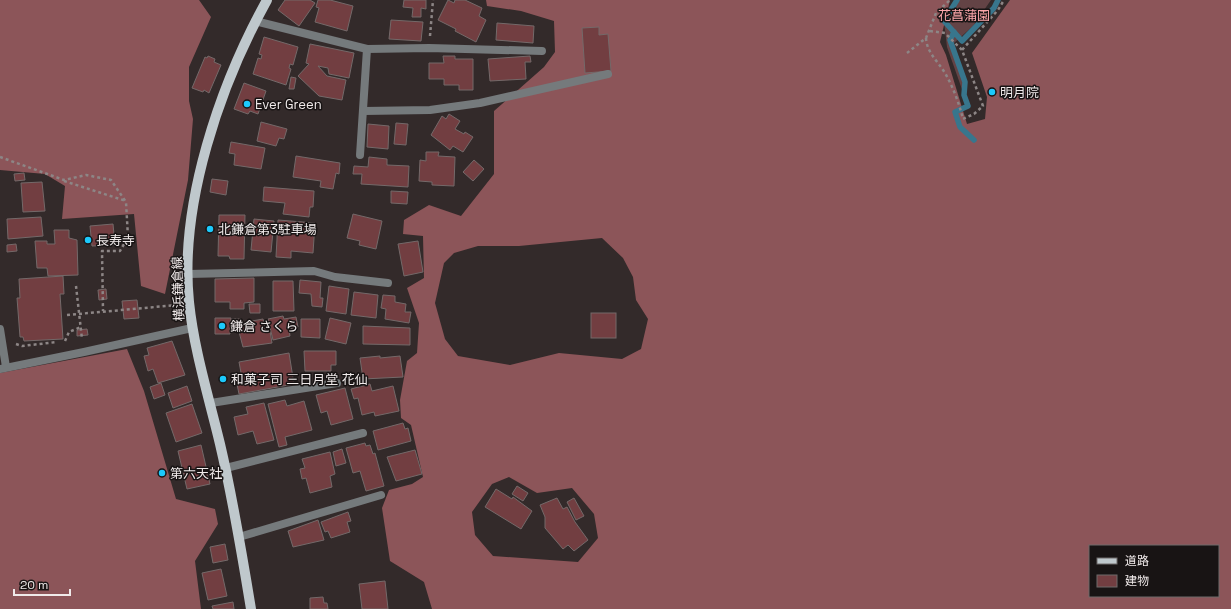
<svg xmlns="http://www.w3.org/2000/svg" width="1231" height="609" viewBox="0 0 1231 609" font-family="'Space Grotesk','Noto Sans JP',sans-serif">
<style>
.green{fill:#634345}
.forest{fill:#8c5559;fill-rule:evenodd}
.lines{fill:none;stroke-linecap:round;stroke-linejoin:round}
.stream{stroke:#38768d;stroke-width:5.5}
.building{fill:#723e41;stroke:#746969}
.path{stroke:#8d8686;stroke-width:2.5;stroke-dasharray:3 3;stroke-linecap:butt}
.service{stroke:#757a7c;stroke-width:8}
.minor{stroke:#757a7c;stroke-width:8}
.primary{stroke:#bfc8cc;stroke-width:10}
.poi-dot{fill:#1cc9fc;stroke:#181414;stroke-width:1.5}
.labels{text-anchor:middle;dominant-baseline:central;stroke-width:3;stroke-linejoin:round;paint-order:stroke}
.park-label{font-size:13px;fill:#fca6aa;stroke:#181414}
.poi-label{font-size:13px;fill:#f0eaea;stroke:#181414;text-anchor:start}
.street-label{font-size:13px;fill:#f0eaea;stroke:#181414}
</style>
<rect width="100%" height="100%" fill="#332a2a"/>
<path class="green" d="M957,0h34l-18,26 -19,17 11,39 -1,13 -17,-48 -3,-26z"/>
<g class="forest">
<path d="M0,0h199l12,17 -22,50v34l4,18 -5,61 -23,114 -24,-8 -7,-72 -72,5 3,-33 -20,-12 -45,-4z"/>
<path d="M486,0h464l-10,42 6,13 21,69 18,-5 2,-22 -15,-44 38,-53h221v609h-799l-8,-27 -34,-21 -8,-53 7,-18 23,-6 11,-7 -12,-52 -10,-7 -1,-18 7,-39 10,-8 2,-30 -12,-35 17,-10 -1,-42 -20,-2 1,-14 25,-15 32,11 33,-42v-63l50,-44 11,-15 -1,-31 -33,-10 -34,-5zM602,238l21,20 10,19 3,23 12,19 -7,30 -19,10 -63,-6 -49,12 -52,-9 -13,-17 -10,-36 9,-40 10,-10 24,-7h41zM509,477l28,16 35,-5 22,26 4,24 -20,24 -85,-6 -18,-21 -3,-23 20,-28zM1090,546h128v50h-128z"/>
<path d="M127,349l17,42 32,108 39,10 3,15 -23,37 6,48h-201v-236z"/>
</g>
<g class="lines">
<g class="stream">
<path d="M954,32l-10,-11 13,-21"/>
<path d="M974,140l-14,-13 -5,-15 13,-6 -4,-11 1,-13 -15,-42 4,-8 8,9 32,-33 4,-8"/>
</g>
</g>
<g class="building">
<path d="M285,0h25l5,3 -16,23 -21,-16z"/>
<path d="M318,0h12l23,6 -6,25 -32,-9 4,-14 -3,-1z"/>
<path d="M404,0h22v9l-5,-1v9h-9l1,-9 -10,-1z"/>
<path d="M448,0l6,3 1,-3h10l17,8 -3,8 7,4 -10,22 -21,-11 1,-2 -18,-9z"/>
<path d="M391,20l32,2 -2,19 -32,-2z"/>
<path d="M497,23l37,3 -1,17 -37,-3z"/>
<path d="M599,27v8l9,-1 3,37 -26,2 -3,-45z"/>
<path d="M264,37l34,10 -5,18 -3,-1 -1,4 2,1 -5,16 -33,-11 5,-16 3,1 1,-4 -3,-1z"/>
<path d="M310,44l44,9 -5,25 -20,-4 -1,-6 -10,-2 9,10 19,4 -4,20 -23,-4 -21,-20 11,-12 -3,-1z"/>
<path d="M208,56l7,3 -1,3 7,3 -12,28 -5,-3 -1,2 -11,-4 13,-31 2,1z"/>
<path d="M443,56h12v3h18v31h-14v-5h-15v-6h-15v-16h15z"/>
<path d="M530,56l1,6h-6l1,17 -36,2 -2,-22z"/>
<path d="M291,77l5,1 -2,11h-5z"/>
<path d="M244,83l22,8 -8,23 -8,-3 -2,3 -14,-5z"/>
<path d="M449,114l11,7 -5,8 9,5 1,-2 8,5 -10,15 -10,-6 -3,4 -19,-15 11,-19 4,3z"/>
<path d="M261,122l26,7 -3,10 -5,-1 -3,8 -19,-5z"/>
<path d="M396,123l12,1 -2,21 -12,-1z"/>
<path d="M368,124l21,2 -1,23 -21,-2z"/>
<path d="M231,142l34,6 -4,21 -27,-4 1,-11 -6,-1z"/>
<path d="M426,152h13l-1,4 17,1 -1,29 -22,-1v-3l-13,-1 1,-21 6,1z"/>
<path d="M296,156l44,7 -1,11 -3,-1 -3,16 -13,-2 1,-6 -28,-4z"/>
<path d="M369,157l18,2v6l22,1 -1,21 -47,-3 1,-10h-9l1,-8 14,1z"/>
<path d="M474,160l10,9 -11,12 -10,-9z"/>
<path d="M24,173l1,7 -10,1 -1,-7z"/>
<path d="M212,179l16,2 -2,14 -16,-3z"/>
<path d="M42,182l3,29 -22,1 -2,-29z"/>
<path d="M264,187l50,4 -1,16h-3l-1,10 -26,-3 2,-11 -22,-2z"/>
<path d="M391,191l17,1 -1,12 -16,-1z"/>
<path d="M353,214l29,7 -6,28 -17,-4 1,-4 -13,-3z"/>
<path d="M219,215h26l-1,44h-14l-1,-3h-11z"/>
<path d="M41,217l2,19 -35,3 -1,-20z"/>
<path d="M254,219l20,2 -3,31 -20,-2z"/>
<path d="M278,220l37,3 -2,30 -22,-2v7l-15,-1z"/>
<path d="M113,224l2,21 -23,1 -2,-20z"/>
<path d="M54,230h15v8l8,2 1,35 -30,1 -1,-8h-10l-2,-27h12v3h8z"/>
<path d="M418,241l5,31 -19,4 -6,-32z"/>
<path d="M16,244l1,7 -10,1v-7z"/>
<path d="M63,276l1,18h-4l3,45 -39,2 -1,-4h-3l-3,-39h3l-1,-19z"/>
<path d="M254,278v24l-10,1v6h-14v-7h-15v-23z"/>
<path d="M300,280l21,2 -1,16h3l-1,9 -10,-1 -1,-12 -12,-1z"/>
<path d="M273,281h20l1,30h-21z"/>
<path d="M329,286l20,3 -3,25 -20,-3z"/>
<path d="M106,289l1,10 -8,1 -1,-10z"/>
<path d="M354,292l24,3 -2,23 -25,-3z"/>
<path d="M383,295l12,1v6l11,2 -1,8h6l-2,11 -24,-4 1,-10 -5,-1z"/>
<path d="M137,300l2,18 -15,1 -2,-18z"/>
<path d="M249,304h11v9h-10z"/>
<rect x="591" y="313" width="25" height="25"/>
<path d="M283,316l1,3 12,-2 2,10 -9,2 1,7 -17,4 -5,-21z"/>
<path d="M215,318h16l-1,16h-15z"/>
<path d="M330,318l21,5 -5,21 -21,-5z"/>
<path d="M232,319h9v4l22,-4 3,13 4,-1 2,12 -29,4 -5,-19h-6z"/>
<path d="M301,319h19v19l-19,-1z"/>
<path d="M363,326l47,2v17l-47,-1z"/>
<path d="M87,329l1,6 -11,1v-6z"/>
<path d="M172,341l13,34 -27,8 -5,-14 -5,2 -4,-15 5,-1 -2,-7z"/>
<path d="M304,351h32v14h-5v6h-26z"/>
<path d="M289,353l5,31 -55,10 -3,-15 6,-1 -3,-16z"/>
<path d="M380,356v2l20,-2 3,21 -40,2 -3,-21z"/>
<path d="M161,383l4,12 -11,4 -4,-12z"/>
<path d="M370,384l2,7 21,-5 6,25 -24,5 -1,-4 -12,3 -4,-17 -4,1 -3,-10z"/>
<path d="M187,386l5,15 -19,7 -5,-15z"/>
<path d="M345,388l8,31 -22,6 -4,-14 -6,2 -5,-18z"/>
<path d="M285,400l2,6 17,-5 8,29 -27,7 2,8 -8,2 -11,-43z"/>
<path d="M264,403l10,37 -17,4 -4,-13 -15,4 -4,-18 14,-3 -2,-7z"/>
<path d="M192,404l10,29 -26,9 -10,-29z"/>
<path d="M403,423l2,6 3,-1 3,13 -33,9 -5,-19z"/>
<path d="M365,443l1,3 4,-1 3,9 2,-1 9,33 -18,5 -6,-20 -7,2 -7,-25z"/>
<path d="M201,445l9,39 -23,5 -9,-38z"/>
<path d="M342,449l4,14 -10,3 -3,-14z"/>
<path d="M415,450l7,24 -26,7 -9,-24z"/>
<path d="M330,452l5,22 -5,2 2,11 -22,6 -4,-15 -4,1 -2,-10 5,-1 -3,-9z"/>
<path d="M517,486l11,7 -5,8 -11,-7z"/>
<path d="M496,489l16,10 1,-2 19,14 -11,18 -36,-22z"/>
<path d="M557,498l6,11 4,-2 8,15 13,18 -14,11 -6,-6 -5,4 -18,-21v-11l-5,-12z"/>
<path d="M574,498l10,18 -8,4 -9,-18z"/>
<path d="M348,512l3,9 -4,1 3,10 -19,6 -3,-7 -3,1 -4,-10z"/>
<path d="M318,520l6,20 -31,7 -5,-16z"/>
<path d="M225,544l3,16 -15,3 -3,-16z"/>
<path d="M221,569l6,27 -19,4 -6,-27z"/>
<path d="M385,581l3,28h-26l-3,-25z"/>
<path d="M323,597l1,6h3l1,6h-18v-11z"/>
<path d="M233,602l1,7h-21l-1,-3z"/>
</g>
<g class="lines">
<g class="path">
<path d="M930,31l15,2 17,17"/>
<path d="M430,36l3,-36"/>
<path d="M926,38c1,15 11,22 19,35 8,14 14,30 18,46l11,-5 9,-8 -21,-56 36,-40 6,-10"/>
<path d="M907,53l19,-15 10,-25 14,-13"/>
<path d="M0,157l64,23 22,-5 25,5 15,22 2,35 -8,14h-18l1,60"/>
<path d="M64,181l62,20"/>
<path d="M76,286l6,53"/>
<path d="M67,315l110,-10"/>
<path d="M65,341l4,-9 12,-5"/>
<path d="M16,344l6,2 35,-4"/>
</g>
<g class="service">
<path d="M255,21l112,28 62,-1 113,3"/>
<path d="M364,111l66,-1 50,-7 128,-29"/>
<path d="M360,155l7,-106"/>
<path d="M188,274l126,-3 21,6 53,6"/>
<path d="M0,329l6,38"/>
<path d="M211,403l126,-20"/>
<path d="M226,468l137,-35"/>
<path d="M239,537l142,-42"/>
</g>
<path class="minor" d="M0,369l84,-17 108,-24"/>
<path class="primary" d="M251,609c-9,-55 -18,-110 -31,-165 -11,-46 -26,-94 -31,-142 -10,-98 31,-217 78,-302"/>
</g>
<g class="poi-dot">
<circle cx="992" cy="92" r="4"/>
<circle cx="247" cy="104" r="4"/>
<circle cx="210" cy="229" r="4"/>
<circle cx="88" cy="240" r="4"/>
<circle cx="222" cy="326" r="4"/>
<circle cx="223" cy="379" r="4"/>
<circle cx="162" cy="473" r="4"/>
</g>
<g class="labels">
<g class="park-label">
<text x="964" y="15">花菖蒲園</text>
</g>
<g class="poi-label">
<text x="1000" y="92">明月院</text>
<text x="255" y="104">Ever Green</text>
<text x="218" y="229">北鎌倉第3駐車場</text>
<text x="96" y="240">長寿寺</text>
<text x="230" y="326">鎌倉 さくら</text>
<text x="231" y="379">和菓子司 三日月堂 花仙</text>
<text x="170" y="473">第六天社</text>
</g>
<g class="street-label">
<text transform="translate(178 289) rotate(-92)">横浜鎌倉線</text>
</g>
</g>
<rect x="1089" y="545" width="130" height="52" fill="#181414" stroke="#6e6a6a"/>
<rect x="1097" y="558" width="20" height="6" fill="#bfc8cc" stroke="#6e6a6a"/>
<text x="1125" y="565" font-size="12" fill="#f0eaea">道路</text>
<rect x="1097" y="575" width="20" height="12" fill="#723e41" stroke="#6e6a6a"/>
<text x="1125" y="585" font-size="12" fill="#f0eaea">建物</text>
<path d="M14 589v6h56v-6" fill="none" stroke="#f0eaea" stroke-width="2"/>
<text x="20" y="589" font-size="12" fill="#f0eaea" stroke="#181414" stroke-width="3" paint-order="stroke">20 m</text>
</svg>
